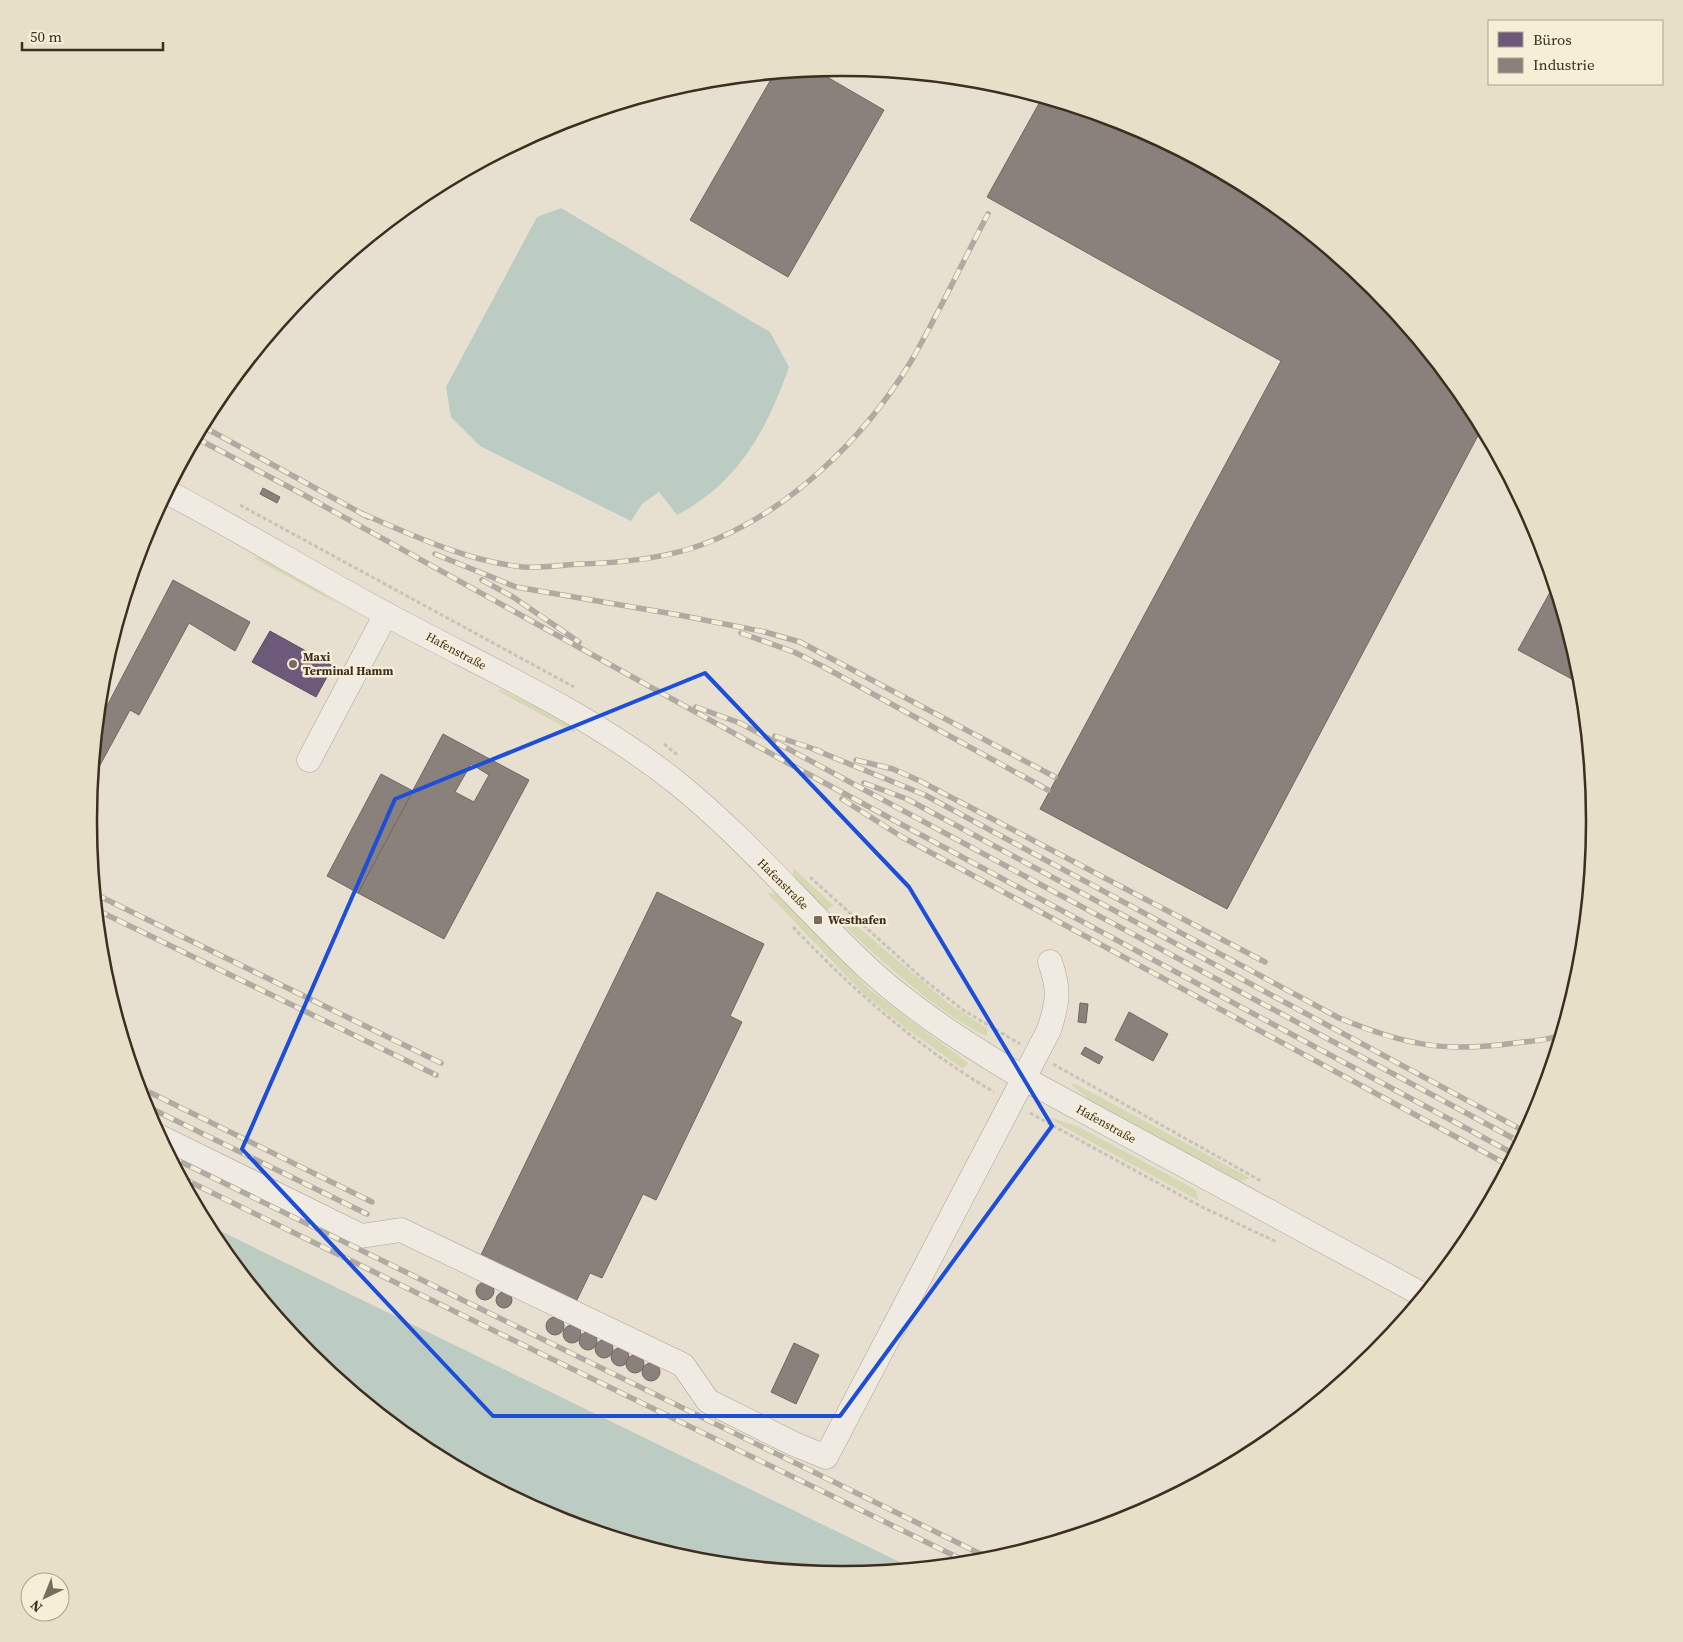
<svg xmlns="http://www.w3.org/2000/svg" width="1683" height="1642" viewBox="0 0 1683 1642" font-family="'Source Serif 4',serif">
<style>
.green{fill:#d6d7b3}
.water{fill:#bcccc2}
.offices{fill:#6d597a;stroke:#5f4c5f}
.industry{fill:#8a817c;stroke:#736860;fill-rule:evenodd}
.lines{fill:none;stroke-linecap:round;stroke-linejoin:round}
.minor-casing{stroke:#ada599;stroke-width:25}
.path{stroke:#c8c2b9;stroke-width:3;stroke-dasharray:4 2.5;stroke-linecap:butt}
.minor{stroke:#efebe3;stroke-width:24}
.rail-casing{stroke:#afaaa2;stroke-width:5.5}
.rail{stroke:#f7eed8;stroke-width:4;stroke-dasharray:11;stroke-linecap:butt}
.marked{fill:none;stroke:#1d4ed8;stroke-width:4;stroke-linejoin:round}
.poi-dot{fill:#786c5e;stroke:#f7eed8;stroke-width:2}
.labels{text-anchor:middle;dominant-baseline:central;stroke-width:5;stroke-linejoin:round;paint-order:stroke}
.street-label{font-size:12px;fill:#3d2e20;stroke:#f7eed8}
.poi-label{font-size:12px;font-weight:bold;fill:#3d2e20;stroke:#f7eed8;text-anchor:start}
.rim{fill:none;stroke:#3d2e20;stroke-width:2.5}
</style>
<rect width="100%" height="100%" fill="#e7e0d1"/>
<g class="green">
<path d="M264,555l18,10 54,38 -82,-45z"/>
<path d="M499,689l74,34 2,10 -77,-42z"/>
<path d="M793,868l40,37 -6,5 -34,-31z"/>
<path d="M767,893l12,1 90,95 99,74 -5,6 -60,-43 -39,-32z"/>
<path d="M847,918l101,85 40,26 -2,7c-54,-27 -100,-72 -145,-113z"/>
<path d="M1071,1084h5l174,94 -10,3 -152,-82z"/>
<path d="M1052,1118l27,9 117,63 3,11 -148,-81z"/>
</g>
<g class="water">
<path d="M561,208l209,124 19,35c-22,63 -51,116 -112,148l-18,-23 -17,12 -11,17 -151,-75 -29,-29 -5,-30 91,-170z"/>
<path d="M206,1224l706,344 -71,6 -147,-14 -141,-43 -130,-70 -115,-93 -93,-115z"/>
</g>
<path class="offices" d="M270,631l63,35 -17,31 -64,-35z"/>
<g class="industry">
<path d="M815,70l69,40 -96,167 -98,-57 84,-146z"/>
<path d="M1042,98l88,27 130,70 115,93 93,115 14,25 -255,481 -187,-100 241,-448 -294,-164z"/>
<path d="M263,488l17,9 -3,6 -17,-9z"/>
<path d="M173,580l77,42 -15,29 -46,-28 -50,92 -9,-5 -31,57 -5,-3 3,-39z"/>
<path d="M1554,585l27,89v10l-63,-34z"/>
<path d="M443,734l86,46 -85,159 -86,-46zM471,764l18,11 -15,27 -19,-10z"/>
<path d="M381,774l32,17 -55,102 -31,-17z"/>
<path d="M657,892l107,52 -34,72 12,6 -86,178 -13,-6 -41,84 -12,-5 -15,31 -95,-47z"/>
<path d="M1080,1003l8,1 -2,19 -8,-1z"/>
<path d="M1129,1012l39,22 -15,27 -38,-21z"/>
<path d="M1085,1047l18,10 -4,7 -18,-10z"/>
<circle cx="485" cy="1291" r="9"/>
<circle cx="504" cy="1300" r="8"/>
<circle cx="555" cy="1326" r="9"/>
<circle cx="572" cy="1334" r="9"/>
<circle cx="588" cy="1341" r="9"/>
<circle cx="604" cy="1349" r="9"/>
<path d="M794,1343l25,12 -23,49 -25,-12z"/>
<circle cx="620" cy="1357" r="9"/>
<circle cx="635" cy="1364" r="9"/>
<circle cx="651" cy="1372" r="9"/>
</g>
<g class="lines">
<defs>
<g id="minor">
<path d="M167,492c82,43 161,92 243,135 91,48 186,91 267,156 71,57 129,128 196,190 46,41 97,73 150,105l400,217"/>
<path d="M309,760l77,-146"/>
<path d="M160,1137l201,99 40,-6 282,135 25,36 86,43 32,13 223,-427c9,-28 11,-40 1,-68"/>
</g>
</defs>
<use href="#minor" class="minor-casing"/>
<g class="path">
<path d="M240,505l334,182"/>
<path d="M664,744l15,12"/>
<path d="M810,877l113,102 40,31 57,34"/>
<path d="M793,927c62,65 123,119 201,165"/>
<path d="M1053,1064l208,117"/>
<path d="M1030,1113l170,93 77,36"/>
</g>
<use href="#minor" class="minor"/>
<defs>
<g id="rail">
<path d="M202,426l166,91"/>
<path d="M196,438l108,57 491,272 719,387"/>
<path d="M363,514c52,22 103,47 160,53 18,1 38,-2 56,-3 40,-1 84,-5 122,-19 86,-31 162,-105 209,-182 28,-48 52,-100 78,-149"/>
<path d="M435,554l81,33 163,28 86,17 35,10 255,135"/>
<path d="M482,580l31,17 66,45"/>
<path d="M741,633l53,19 28,14 226,124"/>
<path d="M696,707l44,16 780,419"/>
<path d="M775,736l45,15"/>
<path d="M813,749l112,46 414,223c66,27 105,35 176,25 14,-2 32,-2 45,-8"/>
<path d="M856,760l37,9 27,12 345,181"/>
<path d="M864,783l43,16 619,333"/>
<path d="M842,799l60,38 606,328"/>
<path d="M95,894l346,169"/>
<path d="M97,910l339,165"/>
<path d="M139,1087l233,115"/>
<path d="M144,1105l223,109"/>
<path d="M171,1157l820,402"/>
<path d="M182,1178l785,384"/>
</g>
</defs>
<use href="#rail" class="rail-casing"/>
<use href="#rail" class="rail"/>
</g>
<path class="marked" d="M705,673l204,214 143,239 -212,290h-347l-251,-267 153,-350z"/>
<g class="poi-dot">
<circle cx="293" cy="664" r="5"/>
<rect x="813" y="915" width="10" height="10" rx="2.5"/>
</g>
<g class="labels">
<g class="street-label">
<text transform="translate(456 651) rotate(28)">Hafenstraße</text>
<text transform="translate(783 884) rotate(45)">Hafenstraße</text>
<text transform="translate(1106 1124) rotate(29)">Hafenstraße</text>
</g>
<g class="poi-label">
<text x="303" y="657">Maxi<tspan x="303" dy="14">Terminal Hamm</tspan></text>
<text x="828" y="920">Westhafen</text>
</g>
</g>
<path d="M0 0H1683V1642H0ZM841 76H842A744 744 0 0 1 1586 820V822A744 744 0 0 1 842 1566H841A744 744 0 0 1 97 822V820A744 744 0 0 1 841 76Z" fill="#e8dfc9" fill-rule="evenodd"/>
<path class="rim" d="M841 76H842A744 744 0 0 1 1586 820V822A744 744 0 0 1 842 1566H841A744 744 0 0 1 97 822V820A744 744 0 0 1 841 76Z"/>
<rect x="1488" y="20" width="175" height="65" fill="#f7eed8" stroke="#ada18e"/>
<rect x="1498" y="32" width="25" height="15" fill="#6d597a" stroke="#ada18e"/>
<text x="1533" y="45" font-size="15" fill="#3d2e20">Büros</text>
<rect x="1498" y="58" width="25" height="15" fill="#8a817c" stroke="#ada18e"/>
<text x="1533" y="70" font-size="15" fill="#3d2e20">Industrie</text>
<g transform="translate(45 1597) rotate(223)"><circle r="24" fill="#f7eed8" stroke="#ada18e"/>
<path d="M0-4L9 19L0 12L-9 19Z" fill="#786c5e"/>
<text y="-8" font-size="14" font-weight="bold" text-anchor="middle" fill="#3d2e20">N</text>
</g>
<path d="M22 42v8h141v-8" fill="none" stroke="#3d2e20" stroke-width="2.5"/>
<text x="30" y="42" font-size="15" fill="#3d2e20" stroke="#f7eed8" stroke-width="4" paint-order="stroke">50 m</text>
</svg>
